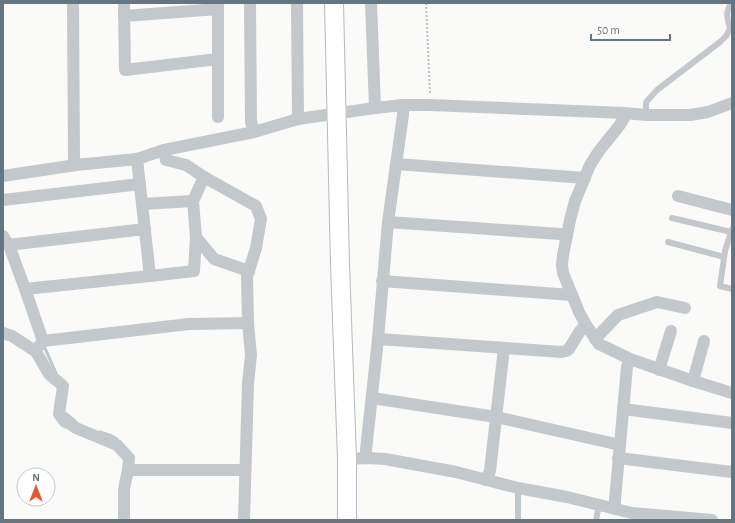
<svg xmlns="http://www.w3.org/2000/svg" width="735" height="523" viewBox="0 0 735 523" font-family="'Alegreya Sans',sans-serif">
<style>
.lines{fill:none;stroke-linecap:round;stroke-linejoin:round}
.stream{stroke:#bbc7cb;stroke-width:3}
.secondary-casing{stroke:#b3babf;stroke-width:20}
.path{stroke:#bbbfc2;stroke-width:2;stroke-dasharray:2 2;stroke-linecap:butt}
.lane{stroke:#c3c8cc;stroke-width:6}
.street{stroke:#c3c8cc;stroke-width:12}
.secondary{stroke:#fff;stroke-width:18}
</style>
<rect width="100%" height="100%" fill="#fafaf8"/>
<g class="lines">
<g class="stream">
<path d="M44,346l12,27"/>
<path d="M65,413l10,8"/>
<path d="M100,432l12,4 5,3"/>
</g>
<defs>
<path id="secondary" d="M334,3l6,261 7,195v61"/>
</defs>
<use href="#secondary" class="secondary-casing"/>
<path class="path" d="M426,3l4,91"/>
<g class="lane">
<path d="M646,115v-12l1,-2 10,-11 63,-48 6,-6 4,-7c-2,-10 -6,-17 2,-26"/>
<path d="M672,218l59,14"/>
<path d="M732,229l-7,22 -5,35 12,3"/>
<path d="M668,242l56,15"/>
<path d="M518,520v-32"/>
<path d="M596,520l3,-15"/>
</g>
<g class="street">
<path d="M73,3l1,155 2,7"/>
<path d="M124,3l1,67 93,-11"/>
<path d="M218,3v114"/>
<path d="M250,3l1,119 3,10"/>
<path d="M297,3l1,116"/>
<path d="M371,3l4,105"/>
<path d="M124,16l94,-7"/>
<path d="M625,113l-1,5 -5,8 -20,25 -9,14 -15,36 -5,19 -7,35 -1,10 1,8 16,39 7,13 13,19 31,15 63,22 39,12"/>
<path d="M164,150l2,10 20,5 18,12 52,29 5,13 -5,29 -9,29 1,46 3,32 -3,29 -4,136"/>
<path d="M137,159l13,117 44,-5 2,-34"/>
<path d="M396,164l189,14"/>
<path d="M3,176l73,-11 61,-6 27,-9 90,-18 44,-13 77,-11 28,-3h27l195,8 21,2h44l18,-3 24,-9"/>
<path d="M204,177l-11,24 3,36 18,22 35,12"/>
<path d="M678,196l54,14"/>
<path d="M3,200l137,-16"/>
<path d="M142,204l51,-3"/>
<path d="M388,222l172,12 7,2"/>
<path d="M3,236l7,12 15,41 18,52 -4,5"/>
<path d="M8,245l137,-16"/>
<path d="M382,281l190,14"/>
<path d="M25,289l125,-13"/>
<path d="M3,333l9,3 23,15 3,4 11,19 14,12 -4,28 6,8 5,2 6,4 41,17 12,13 -1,12 -4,19v31"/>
<path d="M378,339l184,13 4,-1 3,-2 11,-18 6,-6"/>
<path d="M595,339l23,-24 39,-13 28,6"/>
<path d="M43,341l146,-17 59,-1"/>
<path d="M659,370l12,-39"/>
<path d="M693,381l11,-40"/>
<path d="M372,398l124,19 124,28"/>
<path d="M623,409l109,14"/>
<path d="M367,458l-1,-8 12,-111 10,-117 15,-107v-10"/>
<path d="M618,458l114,14"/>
<path d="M347,459l20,-1 18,1 71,13 62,16 49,9 65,16 80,7"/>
<path d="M128,470h117"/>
<path d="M486,480l4,-9 14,-123"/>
<path d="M615,509v-9l12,-133 3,-8"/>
</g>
<use href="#secondary" class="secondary"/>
</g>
<rect width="735" height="523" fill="none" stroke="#657683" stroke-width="8"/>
<g transform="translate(36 487)"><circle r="19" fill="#ffffff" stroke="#c1c8cd"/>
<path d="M0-3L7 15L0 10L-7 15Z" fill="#e4572e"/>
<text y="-6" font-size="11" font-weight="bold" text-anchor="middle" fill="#657683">N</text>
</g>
<path d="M591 34v6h79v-6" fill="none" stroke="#657683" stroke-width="2"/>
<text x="597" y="34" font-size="12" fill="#657683" stroke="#ffffff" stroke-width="3" paint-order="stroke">50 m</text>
</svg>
